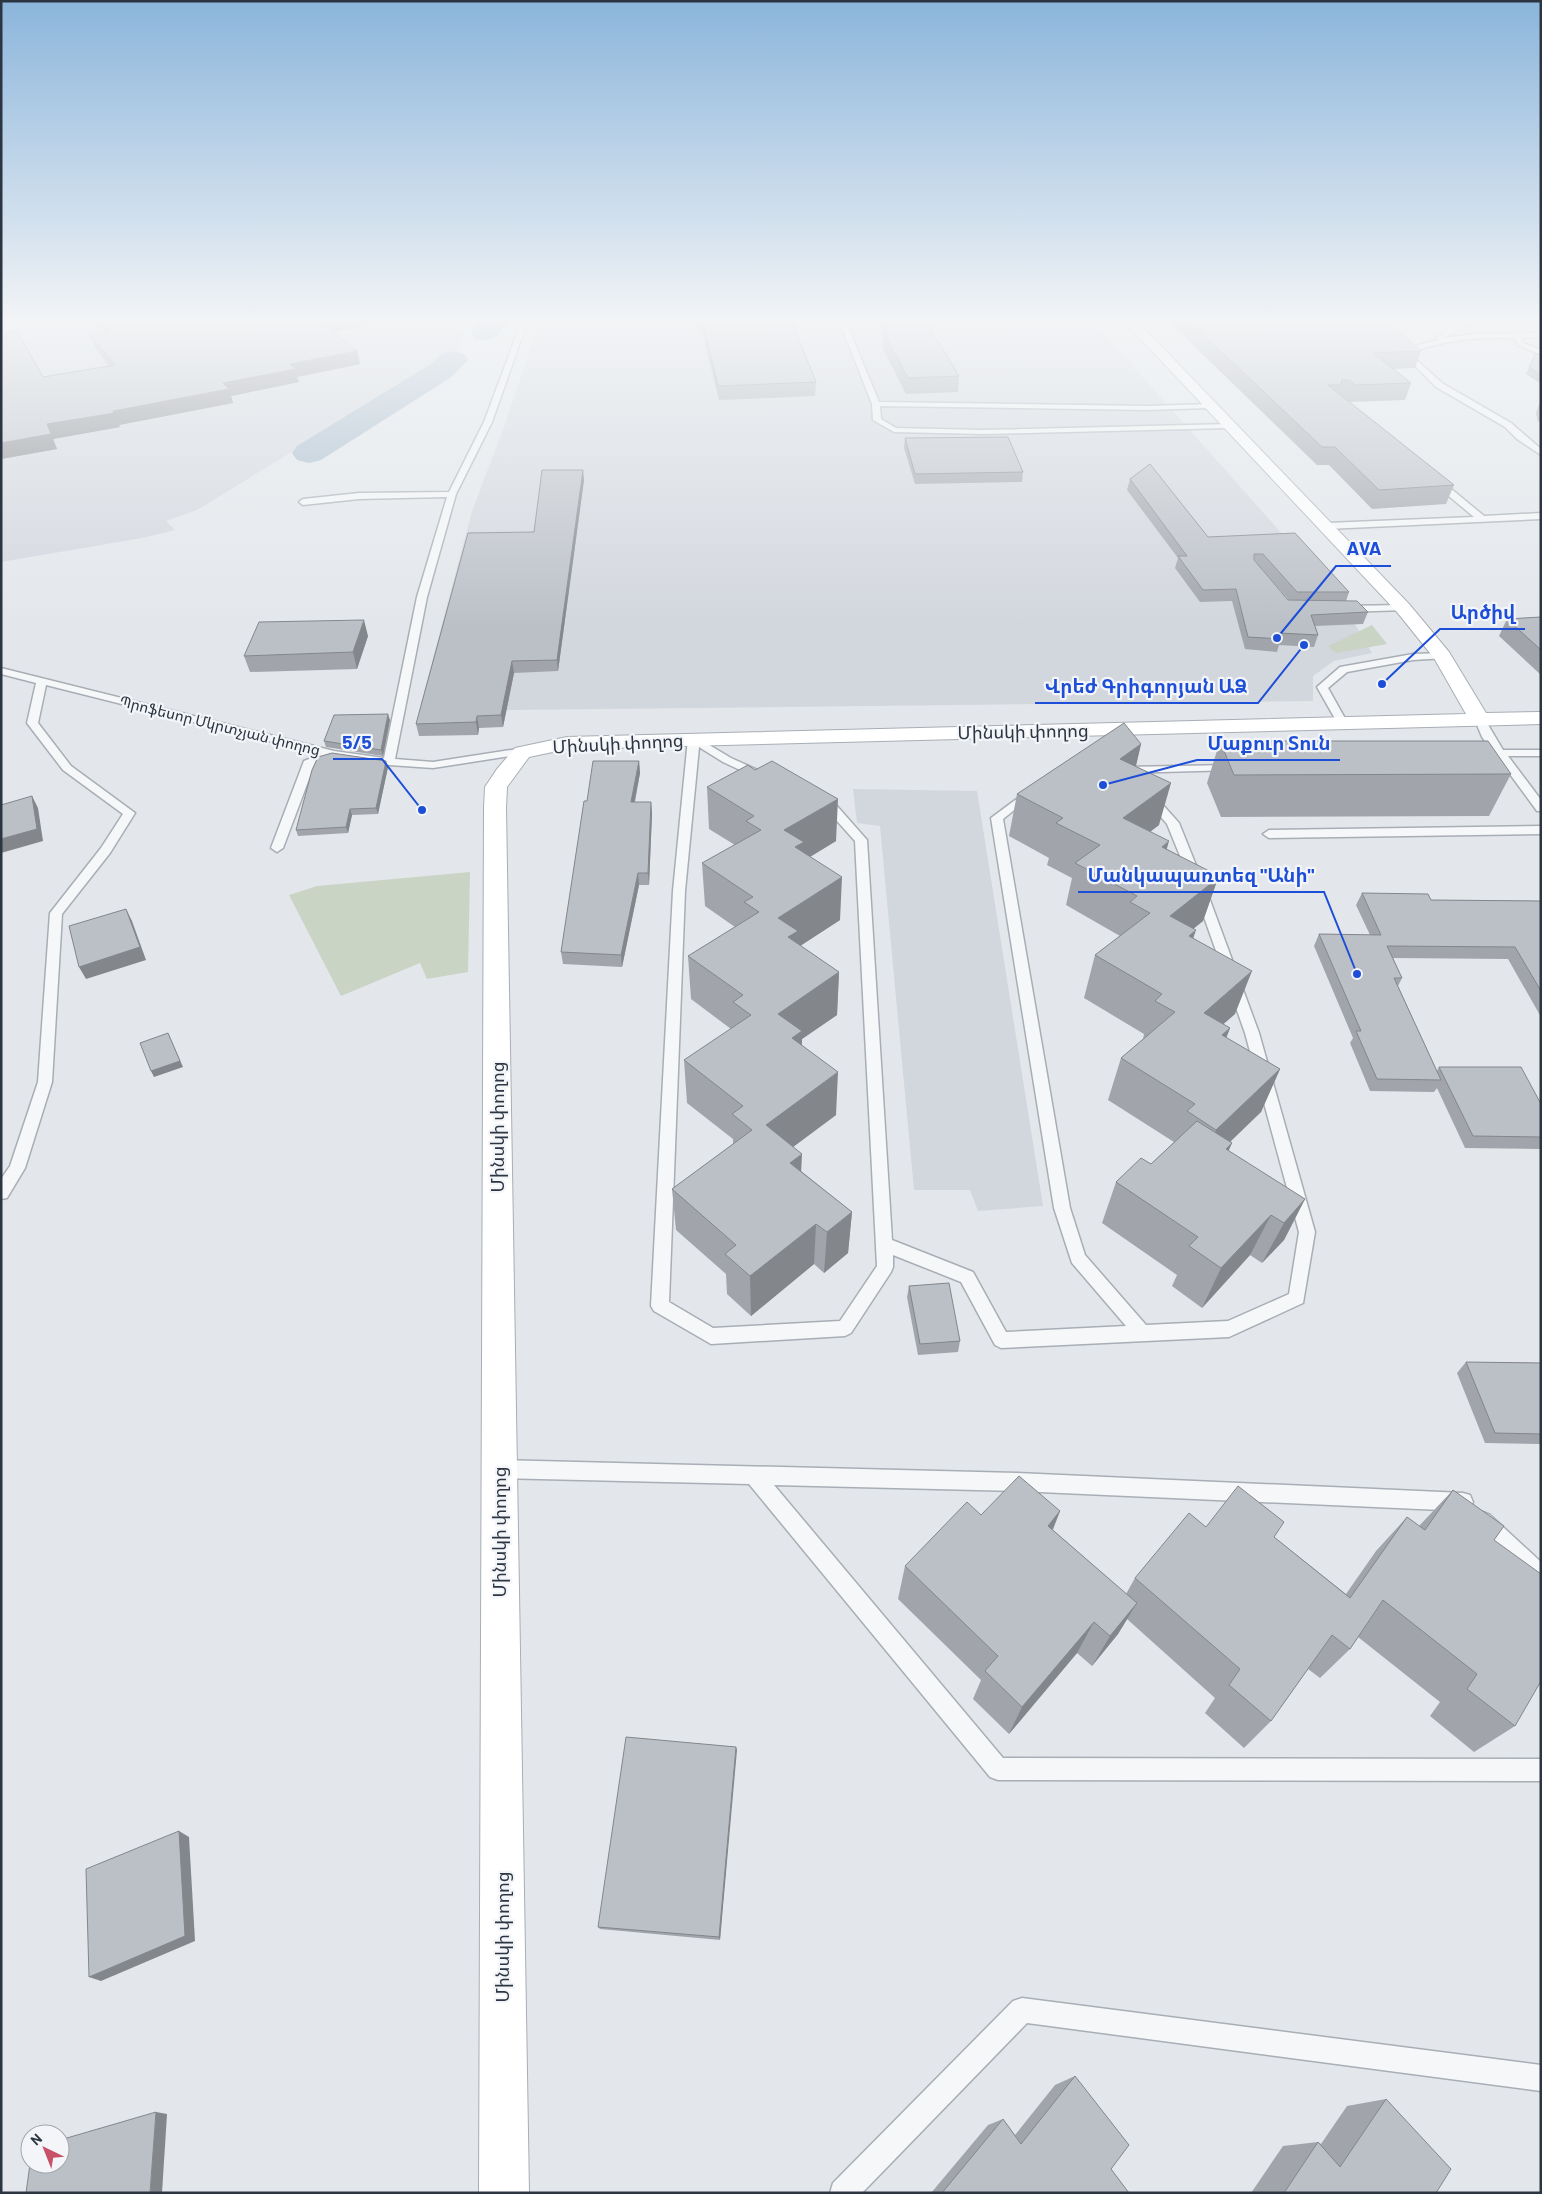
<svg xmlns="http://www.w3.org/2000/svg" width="1542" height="2194" viewBox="0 0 1542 2194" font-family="Barlow,'Noto Sans Armenian',sans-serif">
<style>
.built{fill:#d2d6dd}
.green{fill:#cad4c5}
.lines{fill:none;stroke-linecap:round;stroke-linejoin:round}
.river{fill:#a1b6c8;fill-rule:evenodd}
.lane-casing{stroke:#a8aeb5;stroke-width:3}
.secondary-casing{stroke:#a8aeb5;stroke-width:2}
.lane{fill:#f6f7f9;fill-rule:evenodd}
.secondary{fill:#fff;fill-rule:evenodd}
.wall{fill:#a1a5ab;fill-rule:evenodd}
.shaded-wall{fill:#83868b}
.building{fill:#bbc0c7;stroke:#83868b}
.labels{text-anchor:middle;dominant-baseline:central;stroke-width:4.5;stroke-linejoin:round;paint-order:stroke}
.far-street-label{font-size:15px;fill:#2c3542;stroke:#f3f5f8}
.street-label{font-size:18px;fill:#2c3542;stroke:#f3f5f8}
.leader{fill:none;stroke:#1d4ed8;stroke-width:2}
.callout-dot{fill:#1d4ed8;stroke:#f3f5f8;stroke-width:2}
.callout-label{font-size:19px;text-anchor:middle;font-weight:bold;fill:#1d4ed8;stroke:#f3f5f8;stroke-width:4.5;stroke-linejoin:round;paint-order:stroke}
</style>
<rect width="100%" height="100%" fill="#e3e7eb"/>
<g class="built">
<path d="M1,320h458l5,15 -4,14 -263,161 -31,11 9,9 -33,8 -141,24z"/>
<path d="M540,320h552l248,279 32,54 -38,8 -21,15v25l-894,10 53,-200 31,-81z"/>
<path d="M853,789l124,2 66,415 -65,5 -8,-21h-56l-34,-364 -23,-3z"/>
</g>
<g class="green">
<path d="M1372,625l15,19 -51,9 -8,-7z"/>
<path d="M470,872l-2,100 -41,7 -7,-16 -79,33 -52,-101 28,-9z"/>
</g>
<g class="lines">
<g class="river">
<path d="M478,320h28l1,4c-9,13 -16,19 -32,15l-4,-6z"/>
<path d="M453,351l11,3 4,6 -15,16 -132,84 -12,3 -12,-3 -5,-7 5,-7 134,-82 11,-10z"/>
</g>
<defs>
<g id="lane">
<path d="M522,320h6l-36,102 -36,72 -29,103 -32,162 38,3 97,-15 6,3 -6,3 -97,15 -44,-3 -55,-8 -19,6 -32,85 -6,4 -6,-4 33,-87 17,-7 -275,-69 -8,38 33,43 64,47 -25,40 -48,61 -10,168 -27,86 -18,30 -6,1v-20l9,-13 28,-84 12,-169 51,-65 22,-34 -60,-44 -36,-47 9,-40 -35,-9v-6l333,83 50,7 33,-161 30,-100 -88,2 -56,6 -4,-3 4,-3 56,-6 90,-1 35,-70z"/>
<path d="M839,320h6l34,82 269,4 61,-2 4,2 -4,2 -61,2 -268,-4 1,13 15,9 87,2 247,-6 4,2 -4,2 -247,6 -89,-2 -21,-12 -1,-16z"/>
<path d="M1469,320h23l-27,6 -21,12 30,-4 67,-1v4l-20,1 2,5 18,7v5l-23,-10 -4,-7c-36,-1 -71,2 -105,15l33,30 69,40 30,26v6l-24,-16 -12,-12 -69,-40 -37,-37 39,-10v-3l16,-12z"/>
<path d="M1432,478h6l46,38 57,-3v6l-214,10 -4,-3 4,-3 147,-6 -42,-35z"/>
<path d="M1403,605l5,3 -2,2 -62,2 -5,-3 5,-3z"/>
<path d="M1442,653l4,1v4l-33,2 -66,12 -19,16 19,34 -1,2h-8l-21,-37 23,-20 73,-13z"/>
<path d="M1480,717l4,1 19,32h38v6h-33l33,44v11h-4l-33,-45h-22l-6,-3 6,-3h17l-17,-23 -7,-17z"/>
<path d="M694,736l37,22 106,48 30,34 25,400 81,32 33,60 120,-6 -54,-63 -18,-55 -63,-390 39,-29 4,1v4l-31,25 67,389 15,47 61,70 82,-4 61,-27 10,-62 -54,-199 -47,-133 -31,-76 -23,-27 6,-4 4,2 25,28 31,77 49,133 56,199 -12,71 -74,34 -228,11 -6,-3 -34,-63 -68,-27v12l-2,5 -40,61 -6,3 -134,8 -57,-33 -3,-5 22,-415 15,-152zM699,747l24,15 106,50 26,29 22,425 -37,55 -127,7 -44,-26 16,-411z"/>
<path d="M1231,765l4,1v4l-110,3 -6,-3 6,-3z"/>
<path d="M1541,826v8l-272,4 -6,-4 6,-4z"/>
<path d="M498,1460l519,13 446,20 7,2 3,7 -3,7 -7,2 -446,-20 -243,-6 229,273 538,1v22l-543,-1 -8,-3 -241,-293 -251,-6 -7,-3 -3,-6 3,-6z"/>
<path d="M1483,1512l7,3 51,47v24l-7,-3 -58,-54 -3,-7 3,-7z"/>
<path d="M1022,1998l519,67v26l-514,-68 -165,170h-32l3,-10 180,-182z"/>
</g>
<path id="secondary" d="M1123,320h13l273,284 40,48 37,61 55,-1v12l-974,25 -38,8 -22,30 -1,21 23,1385h-50l5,-1385 1,-21 12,-18 18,-21 52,-11 899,-23 -32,-56 -37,-46z"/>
</defs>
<use href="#lane" class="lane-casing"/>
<use href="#secondary" class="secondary-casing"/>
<use href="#lane" class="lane"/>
<use href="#secondary" class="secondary"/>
</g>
<g class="wall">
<path d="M93,320l298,1 -57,11 26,32 -63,13 2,5 -68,14 2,7 -114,22 1,2 -67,12 4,10 -56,10 42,-82 66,-11 -14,-18 -5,-13 14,-3z"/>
<path d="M694,320h102v8h-2l22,54 -1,14 -96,4 -17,-69h-6z"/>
<path d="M880,320h45l34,56 -1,16 -52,2 -24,-47 1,-16z"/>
<path d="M1167,320h214l40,31 -6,17 -21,1 17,14 -6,17 -55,2 -7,-4 111,87 -8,19 -74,5 -43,-44h-12z"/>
<path d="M1541,355v29l-15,-10 3,-7z"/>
<path d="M1541,404v17l-3,1 -2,-9 3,-8z"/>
<path d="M905,438l118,34 -1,10 -107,2 -11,-36z"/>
<path d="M1130,479l78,58 87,-4 54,59 -3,9 22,11 -5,12 -48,2 3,9 -4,12 -35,-2 -2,7 -32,-3 -13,-48 -32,1 -25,-34 3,-10 -51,-68zM1259,566l30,34h-1z"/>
<path d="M584,480l-26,191 -44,2 -11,54 -24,1 -1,7 -59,1 -3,-12 118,-192z"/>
<path d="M1541,617v58l-42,-39 8,-17z"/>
<path d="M368,636l-11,33 -107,3 -6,-16z"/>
<path d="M390,720l-7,36 -57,-9 -2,-6z"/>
<path d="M1220,741l291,33 -22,42 -268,1 -14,-34z"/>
<path d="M1141,744l-5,22 23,59 -9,7 17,17 51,29 -15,43 -9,7 -1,11 42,75 -12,10 7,4 -4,10 54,31 -19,43 -31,29 2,2 -4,8 77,48 -21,41 -22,23 -12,-8 -48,53 -30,-22 5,-11 -75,-52 14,-41 35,-18 23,-22 -66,-42 13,-42 22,-19 1,-5 -60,-36 11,-43 25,-19 -54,-31 6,-27 -25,-13 2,-7 -40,-22 8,-42z"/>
<path d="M639,761l1,12 -5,29h16l1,12 -3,71h-10l-17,82 -59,-3 -2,-12 26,-151z"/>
<path d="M388,767l-10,47 -26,1 -4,18 -50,3 -2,-6z"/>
<path d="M707,787l129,54 -26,16 30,63 -40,26 39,26 -2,43 -35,24v7l34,69 -43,32 8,24 51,41 -4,41 -24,20 -10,-9 -63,52 -24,-22 -1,-20 -50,-44 -4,-41 61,-45v-5l-46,-36 -3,-43 47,-31 -40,-30 -3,-43 47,-29 -30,-21 -3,-43 33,-18 -26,-16z"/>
<path d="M1362,893l69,7 110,1v116l-33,-58 -115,-1 9,20 -4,8 39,85 2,-4 102,37v45l-76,-1 -28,-60 -3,4 -64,-1 -20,-48 3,-5 -39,-92 5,-12 51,1 -14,-30z"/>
<path d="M909,1286l51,55 -2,11 -40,3 -11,-58z"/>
<path d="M1466,1362l75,1v81l-56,-1 -28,-70z"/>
<path d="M1453,1490l41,50 21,186 -41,26 -44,-36 10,-14 -82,-65 -8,12 -30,29 -12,-9 -37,52 -27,27 -39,-35 10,-15 -88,-79 -9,15 -26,32 -15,-13 -68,81 -36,-35 8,-19 -83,-81 7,-33 76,-51 79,-4 -7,19 73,64 9,-16 71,-51 68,10 72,57 30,-43 31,-34 12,9z"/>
<path d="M736,1747l-16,193 -120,-11 -2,-2z"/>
<path d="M1075,2076l36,93 18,24h-198l57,-68 15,-6 12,16 40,-50z"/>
<path d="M1386,2099l50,94h-185l32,-47 35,-4 3,2 26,-38z"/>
</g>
<g class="shaded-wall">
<path d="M325,320h66l-68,14 -3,-13z"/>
<path d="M357,351l3,13 -63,13 2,5 -68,14 2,7 -114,22 1,2 -67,12 4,10 -56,10v-16l46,-19 66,-13 110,-28 67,-19z"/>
<path d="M583,470l1,10 -26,191 -1,-11z"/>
<path d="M364,620l4,16 -11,33 -4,-17z"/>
<path d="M512,661l2,12 -11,54 -2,-12z"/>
<path d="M388,714l2,6 -7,36 -2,-6z"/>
<path d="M477,716l2,12 -1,7 -2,-13z"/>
<path d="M1141,744l-10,42 -11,-27z"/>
<path d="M386,761l2,6 -10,47 -2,-6z"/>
<path d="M639,761l1,12 -8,41 -1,-12z"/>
<path d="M1171,783l-12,42 -47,35 11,-42z"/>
<path d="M32,796l6,12 5,33 -42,12v-14z"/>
<path d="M838,799l-2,42 -33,20 -19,-31z"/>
<path d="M651,802l1,12 -3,71 -1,-12z"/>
<path d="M350,809l2,6 -4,18 -2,-6z"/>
<path d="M1169,841l-12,43 5,-37z"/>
<path d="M638,873l1,12 -17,82 -1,-12z"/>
<path d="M842,877l-2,43 -43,28v26l-19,-56z"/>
<path d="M1218,878l-15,43 -46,37 13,-42z"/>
<path d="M126,909l6,12 14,39 -60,19 -7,-12z"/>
<path d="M1196,930l-14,42 7,-36z"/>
<path d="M1252,971l-17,43 -47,41 16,-42z"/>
<path d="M839,972l-2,43 -35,24 -1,34 -23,-59z"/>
<path d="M1230,1028l-16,43 8,-36z"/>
<path d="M168,1033l15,34 -29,10 -3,-6z"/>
<path d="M1280,1069l-19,43 -62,60 17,-42z"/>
<path d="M838,1072l-2,43 -70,52v-42z"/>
<path d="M1232,1143l-18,41 12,-35z"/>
<path d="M802,1154l-2,41 -10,-32z"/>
<path d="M1305,1199l-21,41 -22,23 22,-40z"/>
<path d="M852,1212l-4,41 -24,20 3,-41z"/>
<path d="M1271,1215l-21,40 -48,53 19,-40z"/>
<path d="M816,1224l-2,40 -63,52 -1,-40z"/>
<path d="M1060,1511l-14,34 2,-19z"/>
<path d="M1137,1603l-19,31 -26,32 18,-30z"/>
<path d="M1094,1622l-17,31 -68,81 13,-27z"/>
<path d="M736,1747l1,3 -17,190 -1,-3z"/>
<path d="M179,1831l10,6 6,104 -94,40 -12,-4z"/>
<path d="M156,2112l11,2 -5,79h-12z"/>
</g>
<g class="building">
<path d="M100,320h225l-5,1 37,30 -67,13 5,5 -72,14 6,6 -116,22 1,2 -67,11 4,10 -50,9v-110l16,-2 26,46 72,-12 -25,-30 20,-4z"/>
<path d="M702,320h89l25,62 -98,4z"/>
<path d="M886,320h39l34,56 -51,2 -25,-47h6z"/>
<path d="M1188,320h193l26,18 14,13 -48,2 38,30 -56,2 -5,-5h-8l-1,5h-13l126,100 -75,5 -44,-43h-13z"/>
<path d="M1536,353l5,2v20l-12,-8z"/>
<path d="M1541,404v10l-2,-9z"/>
<path d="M1008,437l15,35 -108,2 -10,-36z"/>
<path d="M1150,464l58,73 87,-4 54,59h-52l-34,-38h-9v6l34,40 69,1 11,11 -57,3 7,20 -39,-2 2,6 -33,-2 -12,-48 -33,1 -25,-34h9l-57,-77z"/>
<path d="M542,470h41l-26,190 -45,1 -11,54 -24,1 -1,6 -60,2 52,-191 66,-1z"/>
<path d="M1541,617v33l-34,-31z"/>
<path d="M364,620l-11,32 -109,4 15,-34z"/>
<path d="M388,714l-7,36 -57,-9 10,-26z"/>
<path d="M1124,723l17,21 -21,15 51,24 -48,35 46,23 -7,6 55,28 1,3 -48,38 26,14 -7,6 63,35 -48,42 26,15 -8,7 58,34 -64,61 -29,-19 8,-7 -74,-46 54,-46 -20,-11 7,-7 -67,-39 55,-42 -20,-11 7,-6 -62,-33 25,-18 -44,-22 7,-5 -46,-24z"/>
<path d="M1220,741h268l23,33 -277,1z"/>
<path d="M332,753l54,8 -10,47 -26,1 -4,18 -50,3 16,-60 6,-13z"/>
<path d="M593,761h46l-8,41h20l-3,71h-10l-17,82 -60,-3 23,-151h3z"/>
<path d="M772,761l66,38 -54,31 20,12 -9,5 47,30 -64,41 20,13 -10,6 51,35 -61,42 24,17 -10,7 46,34 -72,53 36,29 -12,9 62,49 -25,20 -11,-8 -66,52 -25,-22 11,-9 -64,-56 80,-59 -20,-16 11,-8 -59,-46 67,-45 -18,-13 10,-7 -55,-39 71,-44 -15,-10 9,-5 -51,-34 59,-33 -15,-9 8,-5 -47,-29 41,-22 7,5z"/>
<path d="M32,796l5,33 -36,10v-34z"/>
<path d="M1362,893l66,1 3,6 110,1v90l-26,-44 -128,-1 15,32h-8l47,102 -64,-1 -21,-48h5l-42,-97 62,1z"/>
<path d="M126,909l14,38 -61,20 -10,-41z"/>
<path d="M168,1033l12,28 -29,10 -11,-28z"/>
<path d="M1439,1067h82l20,37v33l-68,-1z"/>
<path d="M1197,1121l35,22 -6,6 79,50 -21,24 -13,-8 -50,53 -32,-22 9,-9 -82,-55 25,-24 10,6z"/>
<path d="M949,1283l11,58 -40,3 -11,-58z"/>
<path d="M1466,1362l75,1v71l-46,-1z"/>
<path d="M1019,1476l41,35 -12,15 89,77 -27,33 -16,-14 -72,85 -37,-36 13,-15 -93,-90 62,-64 14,13z"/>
<path d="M1238,1486l46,36 -10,15 76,61 57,-81 18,13 28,-40 51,36 -10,14 47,34v107l-26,45 -48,-37 10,-15 -94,-74 -33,49 -18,-14 -61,86 -42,-36 11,-16 -105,-91 54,-65 17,14z"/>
<path d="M626,1737l110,10 -17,190 -121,-10z"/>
<path d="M179,1831l6,105 -96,41 -3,-108z"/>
<path d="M1075,2076l54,69 -18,24 18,24h-187l61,-74 18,25z"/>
<path d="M1386,2099l65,70 -15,24h-152l34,-51 22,25z"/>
<path d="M156,2112l-6,81h-124l4,-29h30v-24z"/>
</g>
<linearGradient id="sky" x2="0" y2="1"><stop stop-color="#8bb5db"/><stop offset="0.51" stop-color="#f2f4f6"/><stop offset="1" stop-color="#f2f4f6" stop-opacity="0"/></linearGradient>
<rect width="1542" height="627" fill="url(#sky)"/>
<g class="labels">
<g class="far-street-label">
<text transform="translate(220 725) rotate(14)">Պրոֆեսոր Մկրտչյան փողոց</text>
</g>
<g class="street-label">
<text transform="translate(1023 731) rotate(-1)">Մինսկի փողոց</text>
<text transform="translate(618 743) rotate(-3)">Մինսկի փողոց</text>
<text transform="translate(497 1127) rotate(-90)">Մինսկի փողոց</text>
<text transform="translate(499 1532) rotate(-90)">Մինսկի փողոց</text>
<text transform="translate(502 1937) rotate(-90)">Մինսկի փողոց</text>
</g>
</g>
<path class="leader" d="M1277 638L1336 566H1391M1382 684L1440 629H1525M1304 645L1258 703H1035M422 810L382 759H333M1103 785L1197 760H1340M1357 974L1324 892H1078"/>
<g class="callout-dot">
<circle cx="1277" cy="638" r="5"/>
<circle cx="1382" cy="684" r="5"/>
<circle cx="1304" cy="645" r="5"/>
<circle cx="422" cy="810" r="5"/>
<circle cx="1103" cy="785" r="5"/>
<circle cx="1357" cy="974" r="5"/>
</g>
<g class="callout-label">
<text x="1364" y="555">AVA</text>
<text x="1483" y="619">Արծիվ</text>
<text x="1146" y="693">Վրեժ Գրիգորյան ԱՁ</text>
<text x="357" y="749">5/5</text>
<text x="1269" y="750">Մաքուր Տուն</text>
<text x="1201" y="882">Մանկապառտեզ "Անի"</text>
</g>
<rect width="1542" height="2194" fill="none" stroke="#2c3542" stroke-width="5"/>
<g transform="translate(45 2149) rotate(317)"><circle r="24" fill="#f3f5f8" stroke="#a3a8af"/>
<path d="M0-4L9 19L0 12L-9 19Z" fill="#c85169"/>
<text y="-8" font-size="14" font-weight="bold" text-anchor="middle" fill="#2c3542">N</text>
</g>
</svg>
